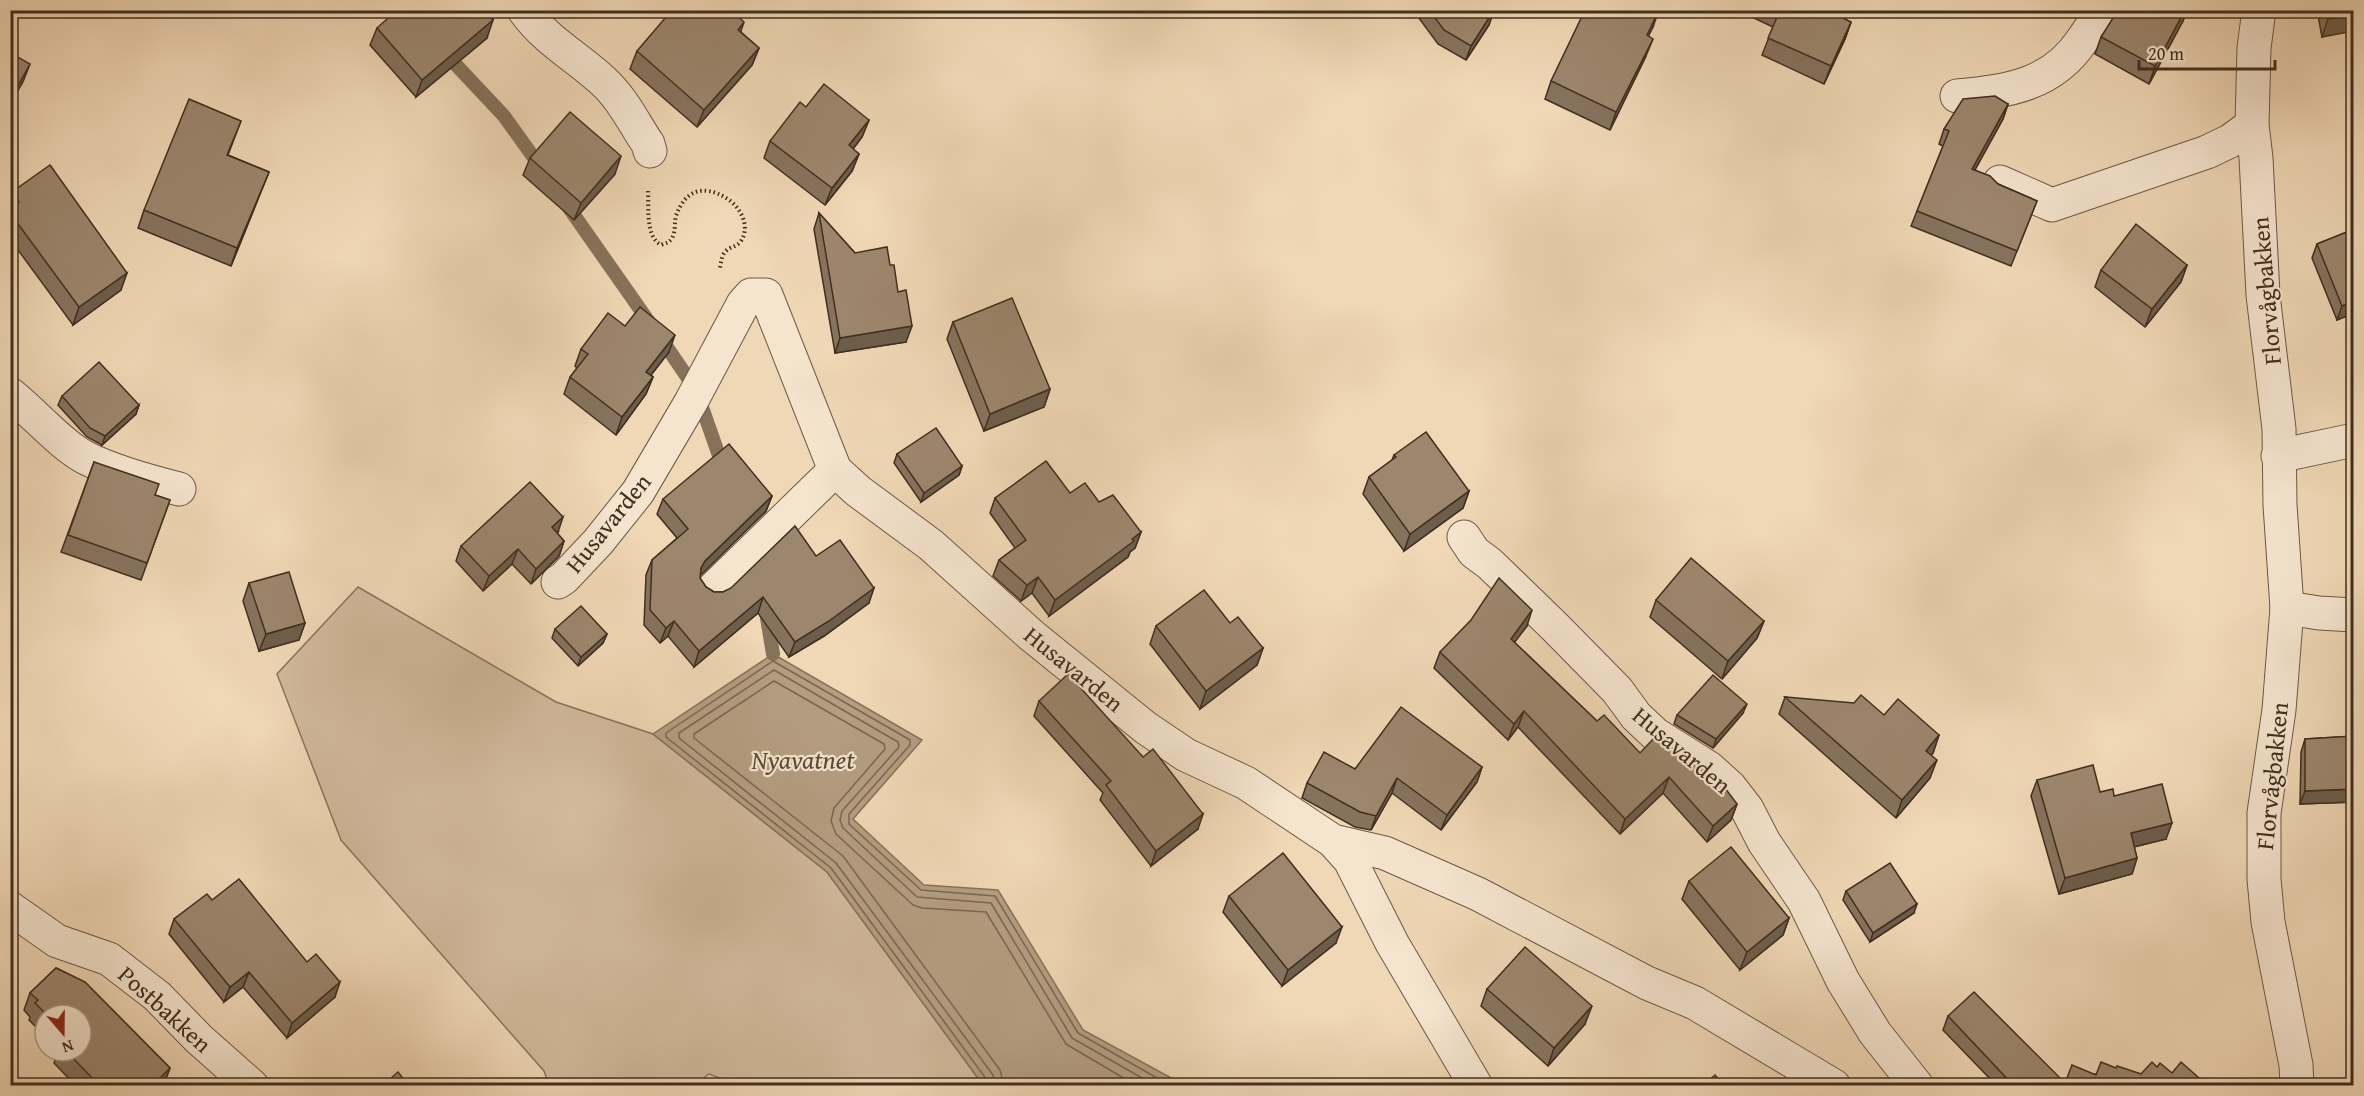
<svg xmlns="http://www.w3.org/2000/svg" width="2364" height="1096" viewBox="0 0 2364 1096" font-family="'Gentium Book Plus',serif">
<style>
.green{fill:#d2ba9c;stroke:#89745e;stroke-width:1.5}
.water{fill:#b49e82;stroke:#86725a;stroke-width:1.5}
.lines{fill:none;stroke-linecap:round;stroke-linejoin:round}
.shore{stroke:#7a6650;stroke-width:1.5}
.stream{stroke:#86725a;stroke-width:14}
.minor-casing{stroke:#6c5944;stroke-width:35}
.path{stroke:#402f1f;stroke-width:4;stroke-dasharray:1.5 3;stroke-linecap:butt}
.minor{stroke:#f5e5cf;stroke-width:33}
.wall{fill:#86735e;stroke:#402f1f;stroke-width:1.5}
.shaded-wall{fill:#6d5e4c;stroke:#402f1f;stroke-width:1.5}
.building{fill:#9c866d;stroke:#402f1f;stroke-width:1.5}
.labels{text-anchor:middle;dominant-baseline:central;stroke-width:4.5;stroke-linejoin:round;paint-order:stroke}
.street-label{font-size:24px;fill:#402f1f;stroke:#f5e5cf}
.water-label{font-size:26px;font-style:italic;fill:#5d4b38;stroke:#f5e5cf}
</style>
<rect width="100%" height="100%" fill="#f0d7b5"/>
<filter id="stains"><feTurbulence type="fractalNoise" baseFrequency=".00333" numOctaves="4"/><feColorMatrix values="0 0 0 0 .2 0 0 0 0 .09 0 0 0 0 .02 0 0 0 .5 -.17"/></filter>
<radialGradient id="worn" r=".72"><stop offset=".6" stop-color="#630" stop-opacity="0"/><stop offset="1" stop-color="#630" stop-opacity=".3"/></radialGradient>
<path class="green" d="M358,587l198,115 97,32 174,138 156,213 -242,1 -32,-12 -16,11h-144l-5,-14 -203,-231 -64,-166z"/>
<path class="water" d="M773,654l149,86 -69,79 71,66 74,5 85,140 101,55h-201l-156,-213 -174,-138z"/>
<g class="lines">
<g class="shore">
<path d="M988,1086l-1,-6 -156,-212 -165,-131v-4l107,-72 137,79v5l-61,69v10l72,66 74,6 83,137 93,53"/>
<path d="M995,1086l-2,-11 -157,-212 -157,-125v-5l95,-63 124,72 1,5 -57,64 -2,9 3,8 74,69 74,6 81,135 84,48"/>
<path d="M1004,1086l-4,-16 -157,-214 -149,-118v-4l80,-53 110,63 1,5 -51,59 -3,13 5,13 77,71 9,3 64,4 80,132 71,42"/>
</g>
<g class="stream">
<path d="M443,51l61,65 38,53"/>
<path d="M567,205l82,117"/>
<path d="M660,337l36,53 28,80"/>
<path d="M766,612l7,42"/>
</g>
<defs>
<g id="minor">
<path d="M524,10c21,30 53,47 79,71 19,17 31,42 45,63l2,7"/>
<path d="M2259,10l-5,38 -2,77 4,33 7,137 16,134 1,76 7,103 -8,102 -15,103v66l4,43 28,143 1,21"/>
<path d="M1957,96c52,-5 96,-11 126,-57 6,-9 14,-18 16,-29"/>
<path d="M2000,182l52,23 155,-53 23,-11 22,-16"/>
<path d="M10,394c23,18 52,52 76,64 26,13 65,24 93,31"/>
<path d="M2278,456l76,-16"/>
<path d="M1464,537l10,15 16,12 65,63 62,63 19,26 19,18 54,34 21,19 17,22 17,33 40,59 39,80 32,52 42,53"/>
<path d="M558,582l6,-4 34,-36 40,-50 53,-90 52,-98 8,-9h15l69,175 23,21 73,54 100,90 115,93 40,27 60,28 87,58 52,12 93,41 169,89 48,20 139,83"/>
<path d="M713,589l122,-119"/>
<path d="M2287,608l32,5 35,2"/>
<path d="M1333,841l17,19 42,83 84,143"/>
<path d="M10,908l47,33 52,18 48,37 42,43 53,47"/>
</g>
</defs>
<use href="#minor" class="minor-casing"/>
<path class="path" d="M648,191c1,17 -3,45 13,54 5,-2 8,-2 11,-7 4,-7 2,-15 4,-22 9,-26 27,-32 50,-18 14,8 25,28 15,43 -4,6 -10,5 -15,10 -4,3 -5,11 -6,17"/>
<use href="#minor" class="minor"/>
</g>
<g class="wall">
<path d="M1413,10h81l-5,15 -23,35 -28,-16z"/>
<path d="M1737,10h90l24,12 -6,17 -21,45 -62,-29 11,-28z"/>
<path d="M2117,10h70l-4,11 -34,63 -54,-30 6,-17 15,-21z"/>
<path d="M2317,10h37l-32,27z"/>
<path d="M1653,27l-5,9 -2,20 -36,74 -65,-31 6,-18z"/>
<path d="M377,28l110,10 -71,59 -46,-52z"/>
<path d="M741,32l18,16 -7,17 -55,62 -67,-58 7,-18z"/>
<path d="M2008,104l-5,15 -28,51 23,14 39,17 -26,65 -100,-40 32,-80 -4,-2 5,-15z"/>
<path d="M806,107l63,13 -7,17 -9,12 6,5 -7,17 -27,34 -61,-47 6,-17z"/>
<path d="M241,121l-13,34 41,17 -38,94 -93,-38 6,-18z"/>
<path d="M530,158l85,16 -41,46 -51,-45z"/>
<path d="M12,192l109,98 -48,35 -63,-86v-43z"/>
<path d="M819,213l36,40 51,89 -71,11 -21,-124z"/>
<path d="M2354,229v84l-17,7 -25,-62 5,-14z"/>
<path d="M2187,265l-6,17 -36,45 -50,-40 6,-17z"/>
<path d="M953,322l97,67 -6,18 -60,24 -37,-92z"/>
<path d="M625,326l44,26 -18,23 2,2 -7,17 -30,41 -52,-41 6,-17 7,-9 -2,-2 6,-17z"/>
<path d="M62,396l77,9 -3,9 -34,31 -15,-8 -29,-32z"/>
<path d="M897,454l65,12 -3,9 -38,27 -27,-39z"/>
<path d="M1394,455l75,36 -6,17 -59,43 -41,-57 6,-17 23,-17z"/>
<path d="M94,462l61,33 15,5 -29,80 -80,-28z"/>
<path d="M1070,493l29,9 42,30 -6,16 -5,4 -2,5 -79,59 -17,-23 -11,8 -28,-25 6,-16 16,-12 -25,-35 5,-15z"/>
<path d="M772,496l-6,15 -66,64v3l6,9 8,5h9l93,-36 53,47 -45,33 -35,21 -31,-44 -64,54 -26,-31 -8,7 -16,-18 2,-50 6,-15 25,-22 -20,-24 6,-15z"/>
<path d="M558,532l-1,1 7,8 -5,15 -28,28 -19,-20 -29,27 -27,-30 5,-15z"/>
<path d="M249,583l56,40 -6,17 -40,11 -16,-50z"/>
<path d="M1656,600l108,21 -7,17 -35,41 -72,-62z"/>
<path d="M1230,623l33,25 -6,17 -57,44 -50,-65 6,-18z"/>
<path d="M1527,626l-13,16 83,79 43,32 97,51 -6,16 -24,22 -44,-49 -43,41 -102,-107 -10,13 -74,-72 6,-16z"/>
<path d="M555,629l52,5 -4,9 -25,23 -26,-28z"/>
<path d="M1785,697l99,18 55,20 -6,18 -2,2 -1,23 -34,40 -117,-104z"/>
<path d="M1039,701l159,128 -47,37 -51,-66 3,-7 -69,-77z"/>
<path d="M1743,713l-30,35 -39,-24 3,-9z"/>
<path d="M2354,736v66l-54,2 1,-52 4,-13z"/>
<path d="M1482,767l-5,15 -36,48 -49,-37 -21,37 -16,-3 -53,-29 5,-15 48,-14z"/>
<path d="M2037,780l77,16 52,43 -32,8 3,11 -5,16 -73,20 -28,-98z"/>
<path d="M1689,881l100,37 -6,17 -43,35 -58,-71z"/>
<path d="M1846,891l68,22 -44,29 -27,-42z"/>
<path d="M1229,896l107,47 -54,43 -59,-74z"/>
<path d="M212,900l123,97 -48,41 -44,-51 -19,15 -55,-68 5,-15z"/>
<path d="M56,968l29,14 85,86 -7,18h-87l-22,-23 4,-12h23v-36h-36v21l-16,-16 1,-3 -6,-7 6,-17z"/>
<path d="M1487,989l98,35 -37,42 -67,-60z"/>
<path d="M1948,1016l117,67 51,-15 25,6 16,-7 15,6 36,13h-211l-54,-56z"/>
</g>
<g class="shaded-wall">
<path d="M1494,10l-5,15 -23,35 5,-14z"/>
<path d="M1659,10l-6,17 -13,26 7,-18z"/>
<path d="M2185,10h2l-4,11 -34,63 6,-18z"/>
<path d="M2354,15v16l-32,6 6,-18z"/>
<path d="M493,20l-6,18 -71,59 6,-17z"/>
<path d="M744,22l-6,18v-10z"/>
<path d="M1851,22l-6,17 -21,45 7,-18z"/>
<path d="M1653,39l-7,17 -36,74 6,-18z"/>
<path d="M759,48l-7,17 -55,62 7,-17z"/>
<path d="M30,64l-7,18 -13,22 1,-6z"/>
<path d="M2008,104l-5,15 -36,65 5,-15z"/>
<path d="M869,120l-7,17 -20,26 7,-18z"/>
<path d="M859,154l-7,17 -27,34 7,-17z"/>
<path d="M621,156l-6,18 -41,46 7,-17z"/>
<path d="M269,172l-7,17 -31,77 6,-18z"/>
<path d="M2187,265l-6,17 -36,45 7,-18z"/>
<path d="M127,273l-6,17 -48,35 6,-18z"/>
<path d="M2354,302v11l-17,7 5,-14z"/>
<path d="M912,326l-6,16 -71,11 5,-15z"/>
<path d="M675,335l-6,17 -29,37 6,-17z"/>
<path d="M653,377l-7,17 -30,41 6,-18z"/>
<path d="M1050,389l-6,18 -60,24 6,-17z"/>
<path d="M139,405l-3,9 -34,31 3,-9z"/>
<path d="M962,466l-3,9 -38,27 3,-9z"/>
<path d="M1469,491l-6,17 -59,43 6,-17z"/>
<path d="M772,496l-6,15 -66,65 1,-8 4,-7z"/>
<path d="M563,517l-5,15 -12,10 6,-15z"/>
<path d="M1141,532l-6,16 -5,4 -2,5 -79,59 6,-16z"/>
<path d="M564,541l-5,15 -28,28 5,-15z"/>
<path d="M518,549l-6,15 -29,27 6,-15z"/>
<path d="M1038,577l-6,16 -11,8 6,-16z"/>
<path d="M874,588l-5,15 -45,33 -35,21 6,-15z"/>
<path d="M763,597l-5,16 -64,54 5,-16z"/>
<path d="M1532,610l-5,16 -22,29 6,-16z"/>
<path d="M674,621l-6,15 -8,7 6,-15z"/>
<path d="M1764,621l-7,17 -35,41 6,-18z"/>
<path d="M305,623l-6,17 -40,11 7,-17z"/>
<path d="M607,634l-4,9 -25,23 3,-9z"/>
<path d="M1263,648l-6,17 -57,44 6,-18z"/>
<path d="M1747,704l-4,9 -30,35 3,-9z"/>
<path d="M1524,711l-6,16 -10,13 6,-16z"/>
<path d="M1939,735l-6,18 -14,15 7,-17z"/>
<path d="M1937,760l-7,18 -34,40 6,-18z"/>
<path d="M1482,767l-5,15 -36,48 6,-15z"/>
<path d="M1669,777l-6,16 -43,41 5,-15z"/>
<path d="M1397,778l-5,15 -21,37 5,-14z"/>
<path d="M2354,789v13l-54,2 5,-13z"/>
<path d="M1737,804l-6,16 -24,22 6,-16z"/>
<path d="M1203,814l-5,15 -47,37 5,-15z"/>
<path d="M2172,823l-6,16 -41,10 6,-16z"/>
<path d="M2137,858l-5,16 -73,20 6,-16z"/>
<path d="M1917,904l-3,9 -44,29 3,-9z"/>
<path d="M1789,918l-6,17 -43,35 7,-18z"/>
<path d="M1342,927l-6,16 -54,43 6,-16z"/>
<path d="M249,972l-6,15 -19,15 6,-15z"/>
<path d="M340,982l-5,15 -48,41 5,-15z"/>
<path d="M1592,1006l-7,18 -37,42 6,-18z"/>
<path d="M170,1068l-7,18h-11z"/>
</g>
<g class="building">
<path d="M397,10h88l8,10 -71,60 -45,-52z"/>
<path d="M672,10h59l13,12 -6,8 21,18 -55,62 -67,-59z"/>
<path d="M1429,10h65l-23,36 -27,-16z"/>
<path d="M1585,10h74l-12,25 6,4 -37,73 -65,-31z"/>
<path d="M1780,10h47l24,12 -20,44 -63,-28z"/>
<path d="M2118,10h67l-30,56 -54,-29z"/>
<path d="M2327,10h27v5l-26,4z"/>
<path d="M10,49l6,3 -2,3 16,9 -19,34z"/>
<path d="M824,84l45,36 -20,25 10,9 -27,34 -62,-47 30,-39 6,5z"/>
<path d="M1995,96l13,8 -36,65 18,7 8,8 39,17 -20,50 -100,-40 32,-80 -5,-2 19,-30z"/>
<path d="M189,99l52,22 -14,34 42,17 -32,76 -93,-38z"/>
<path d="M570,112l51,44 -40,47 -51,-45z"/>
<path d="M50,165l77,108 -48,34 -69,-94v-4l9,-7 -7,-10z"/>
<path d="M819,213l36,40 32,-6 3,18h4l4,27 8,-2 6,36 -72,12z"/>
<path d="M2136,224l51,41 -35,44 -51,-39z"/>
<path d="M2354,229v73l-12,4 -25,-62z"/>
<path d="M1012,298l38,91 -60,25 -37,-92z"/>
<path d="M640,307l35,28 -29,37 7,5 -31,40 -52,-40 18,-23 -7,-5 27,-36 17,13z"/>
<path d="M99,362l40,43 -34,31 -15,-8 -28,-32z"/>
<path d="M936,428l26,38 -38,27 -27,-39z"/>
<path d="M1426,432l43,59 -59,43 -41,-57 27,-20 -2,-2z"/>
<path d="M729,444l43,52 -67,65 -4,7 -1,10 6,9 8,5h9l8,-4 64,-62 21,30 24,-16 34,48 -45,33 -34,21 -32,-45 -64,54 -25,-30 -8,7 -16,-18 2,-50 36,-31 -25,-30z"/>
<path d="M1046,461l24,32 15,-10 14,19 14,-7 28,37 -9,7 2,2 -79,59 -17,-23 -11,8 -28,-25 27,-20 -31,-42z"/>
<path d="M94,462l65,22 -4,11 15,5 -23,63 -79,-28z"/>
<path d="M530,482l33,35 -11,10 12,14 -28,28 -18,-20 -29,27 -28,-30z"/>
<path d="M1691,558l73,63 -36,40 -72,-61z"/>
<path d="M289,572l16,51 -39,11 -17,-51z"/>
<path d="M1499,578l33,32 -21,29 86,82 7,-6 36,38 15,-16 48,30 19,17 15,20 -24,22 -44,-49 -44,42 -101,-108 -10,13 -74,-72 31,-32z"/>
<path d="M1204,590l26,33 8,-6 25,31 -57,43 -50,-65z"/>
<path d="M581,606l26,28 -26,23 -26,-28z"/>
<path d="M1068,674l75,83 10,-8 50,65 -47,37 -50,-66 5,-4 -72,-80z"/>
<path d="M1713,675l34,29 -31,35 -39,-24z"/>
<path d="M1861,695l23,20 14,-16 41,36 -13,16 11,9 -35,40 -117,-103 69,6z"/>
<path d="M1401,707l81,60 -35,48 -50,-37 -21,38 -16,-4 -53,-29 17,-31 31,17z"/>
<path d="M2354,736v53l-49,2v-52z"/>
<path d="M2093,765l7,27 13,-3 1,7 48,-12 10,39 -41,10 6,25 -72,20 -28,-98z"/>
<path d="M1731,847l58,71 -42,34 -58,-71z"/>
<path d="M1283,853l59,74 -54,43 -59,-74z"/>
<path d="M1890,863l27,41 -44,29 -27,-42z"/>
<path d="M239,879l68,83 9,-8 24,28 -48,41 -43,-51 -19,15 -56,-68 33,-25 5,6z"/>
<path d="M1525,947l67,59 -38,42 -67,-59z"/>
<path d="M56,968l29,14 85,86 -18,18h-52l-34,-35h15v-36h-34l-12,-12 3,-3 -8,-7z"/>
<path d="M1974,992l91,91 7,-18 24,10 5,-13 15,6 1,-2 24,8 11,-12 5,5 3,-4 12,10 9,-11 27,24h-194l-66,-70z"/>
<path d="M398,1072l11,14h-27z"/>
<path d="M1715,1075l9,11h-22z"/>
<path d="M1384,1081l5,5h-9z"/>
</g>
<g class="labels">
<g class="street-label">
<text transform="translate(2266 291) rotate(-95)">Florvågbakken</text>
<text transform="translate(608 523) rotate(-51)">Husavarden</text>
<text transform="translate(1074 669) rotate(39)">Husavarden</text>
<text transform="translate(1682 750) rotate(40)">Husavarden</text>
<text transform="translate(2272 776) rotate(-84)">Florvågbakken</text>
<text transform="translate(165 1009) rotate(42)">Postbakken</text>
</g>
<g class="water-label">
<text x="803" y="759">Nyavatnet</text>
</g>
</g>
<rect width="2364" height="1096" fill="none" stroke="#f0d7b5" stroke-width="36"/>
<rect x="12" y="12" width="2340" height="1072" fill="none" stroke="#402f1f" stroke-width="3"/>
<rect x="18" y="18" width="2328" height="1060" fill="none" stroke="#402f1f" stroke-width="1.5"/>
<g transform="translate(63 1033) rotate(160)"><circle r="28" fill="#f5e5cf" stroke="#ad9c89" stroke-width="1.5"/>
<path d="M0-4.5L10 22L0 15L-10 22Z" fill="#8f2418"/>
<text y="-9" font-size="16" font-weight="bold" text-anchor="middle" fill="#402f1f">N</text>
</g>
<path d="M2139 60v9h136v-9" fill="none" stroke="#402f1f" stroke-width="3"/>
<text x="2148" y="60" font-size="18" fill="#402f1f" stroke="#f5e5cf" stroke-width="4.5" paint-order="stroke">20 m</text>
<rect width="100%" height="100%" filter="url(#stains)"/>
<rect width="100%" height="100%" fill="url(#worn)"/>
</svg>
